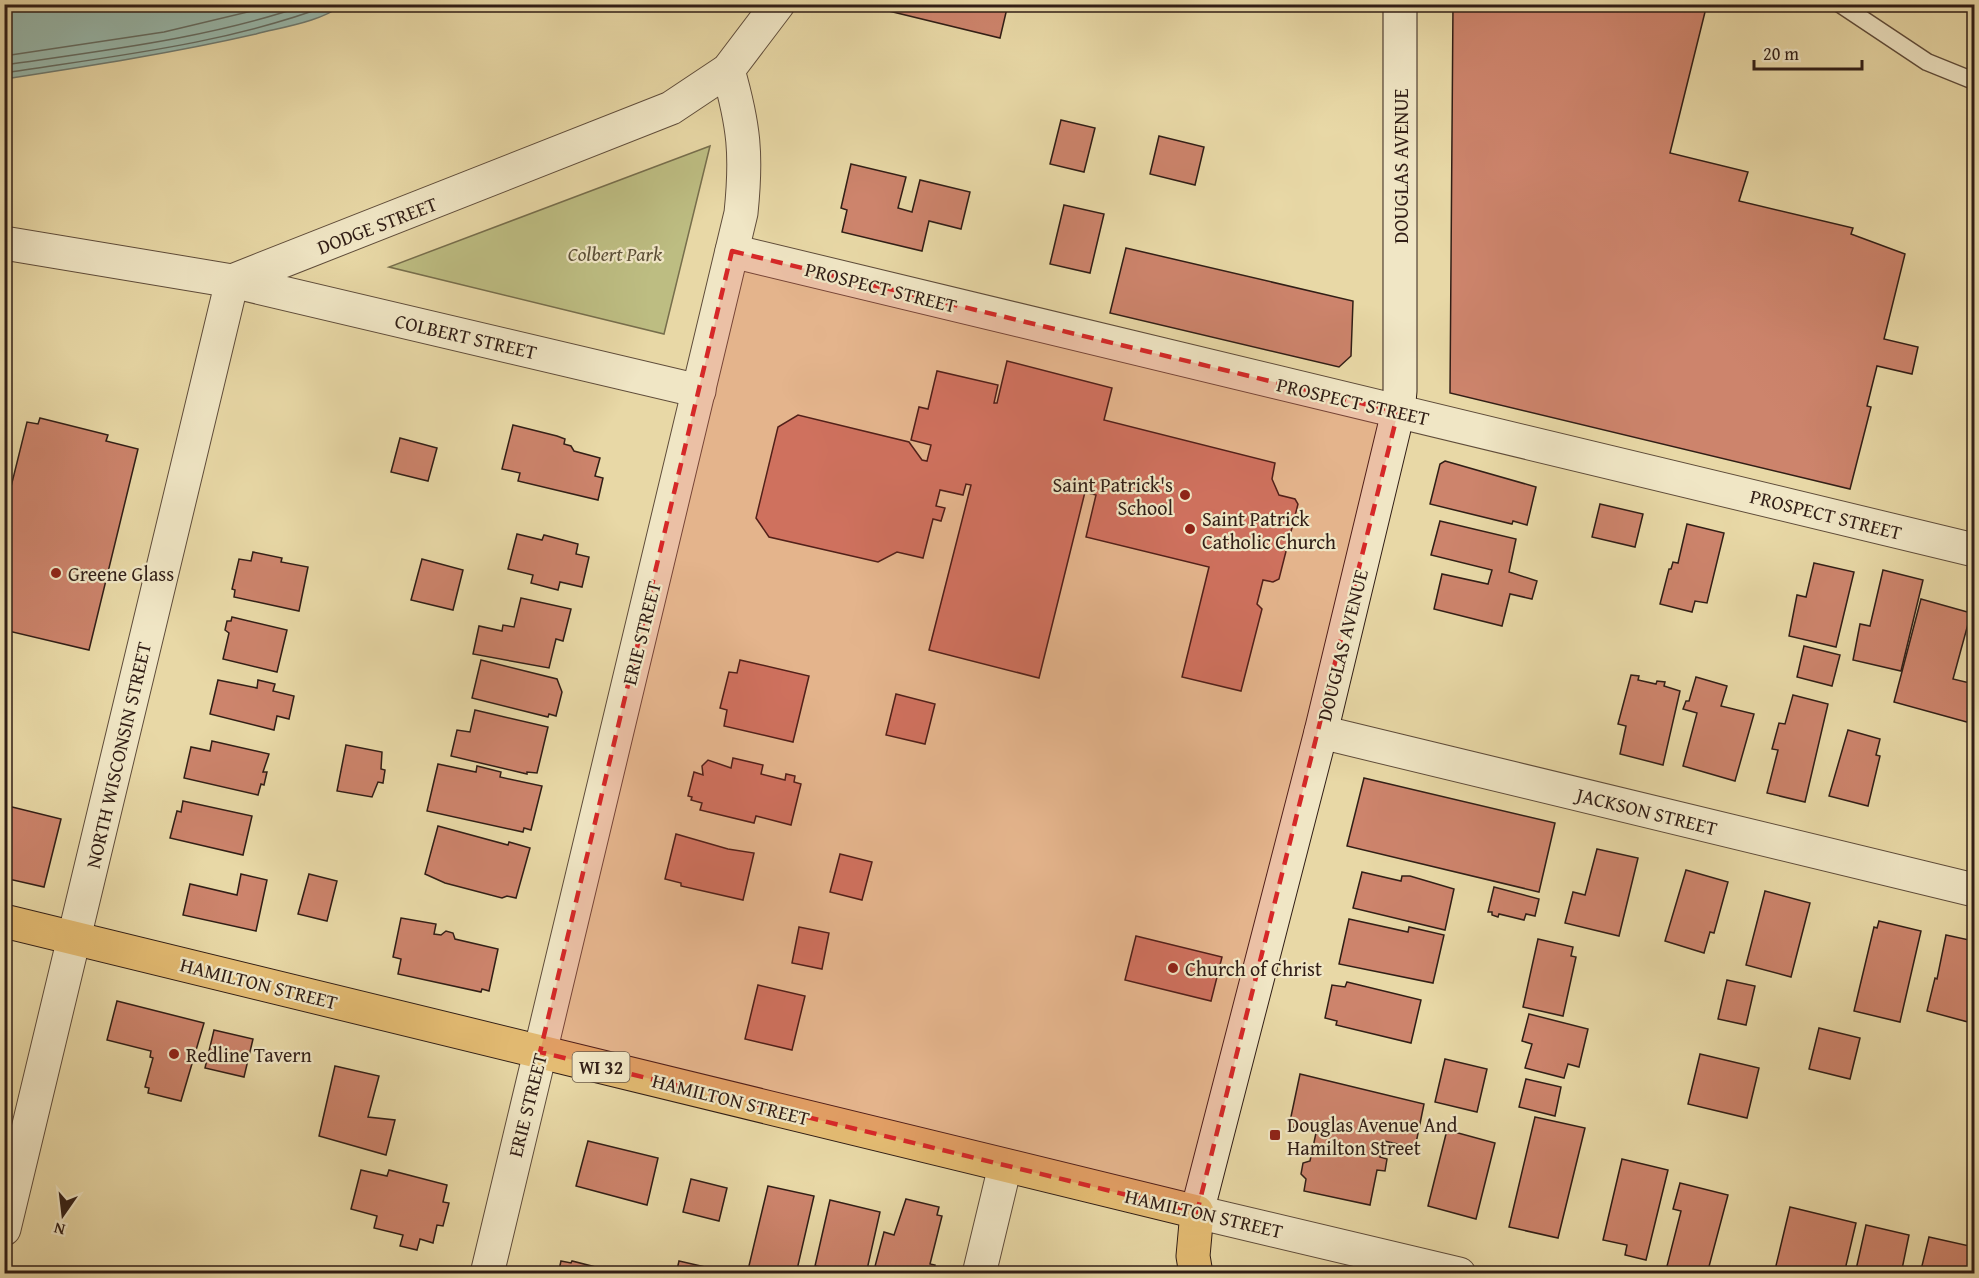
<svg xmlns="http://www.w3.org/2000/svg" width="1979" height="1278" viewBox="0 0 1979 1278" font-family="'Gentium Book Plus',serif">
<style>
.green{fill:#bdbd82;stroke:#776e4c;stroke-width:1.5}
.water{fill:#98b9ad;stroke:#6f7b71;stroke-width:1.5}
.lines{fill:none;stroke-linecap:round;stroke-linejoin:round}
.shore{stroke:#646c62;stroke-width:1.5}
.building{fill:#cd846c;stroke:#311e16;stroke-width:1.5}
.lane-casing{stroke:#5f4c3a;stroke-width:19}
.street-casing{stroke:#5f4c3a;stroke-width:35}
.secondary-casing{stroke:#311e16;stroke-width:35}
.primary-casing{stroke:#311e16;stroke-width:35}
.lane{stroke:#f0e6c5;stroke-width:16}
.street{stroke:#f0e6c5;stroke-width:33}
.secondary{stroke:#f0e6c5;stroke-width:33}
.primary{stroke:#e4bc73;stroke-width:33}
.marked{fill:#d62828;fill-opacity:0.2;stroke:#d62828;stroke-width:4.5;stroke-dasharray:12 8;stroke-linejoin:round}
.poi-dot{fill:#8f2418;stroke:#f0e6c5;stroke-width:2}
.labels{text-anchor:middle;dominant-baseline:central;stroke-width:4.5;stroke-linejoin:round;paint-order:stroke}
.shield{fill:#f0e6c5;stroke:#6a5a4a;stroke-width:1.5}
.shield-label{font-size:18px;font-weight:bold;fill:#311e16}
.street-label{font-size:20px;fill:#311e16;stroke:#f0e6c5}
.park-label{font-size:20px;font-style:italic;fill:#5b4e36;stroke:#f0e6c5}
.poi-label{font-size:20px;fill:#311e16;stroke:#f0e6c5;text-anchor:start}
</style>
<rect width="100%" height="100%" fill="#e8d8a6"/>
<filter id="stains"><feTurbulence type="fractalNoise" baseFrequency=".00333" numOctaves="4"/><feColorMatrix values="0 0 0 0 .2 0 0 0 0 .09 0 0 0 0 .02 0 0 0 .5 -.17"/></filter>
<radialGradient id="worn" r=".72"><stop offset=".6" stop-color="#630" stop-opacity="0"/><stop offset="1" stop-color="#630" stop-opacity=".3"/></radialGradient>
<path class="green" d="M710,146l-46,188 -275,-67z"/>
<path class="water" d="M5,4h337v1c-22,17 -59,22 -86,29 -83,19 -167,32 -251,45z"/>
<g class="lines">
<g class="shore">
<path d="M4,56l160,-24 117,-28"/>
<path d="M4,65c103,-15 207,-27 305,-61"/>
<path d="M4,73c110,-17 223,-29 328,-69"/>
</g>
</g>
<g class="building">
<path d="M860,4h148l-8,34z"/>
<path d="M1453,4h254l-37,149 78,19 -9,29 114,27 -2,6 54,20 -21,85 34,8 -6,27 -35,-8 -10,40 4,1 -21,82 -400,-96z"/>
<path d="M1061,120l34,8 -11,44 -34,-8z"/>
<path d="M1159,136l45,11 -9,38 -45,-11z"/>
<path d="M851,164l55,13 -8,31 14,4 8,-32 50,12 -9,37 -32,-8 -7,30 -80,-19 5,-22 -6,-2z"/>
<path d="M1064,205l40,9 -14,59 -40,-9z"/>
<path d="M1126,248l227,53 -2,55 -12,11 -229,-54z"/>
<path d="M1007,361l105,27 -8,32 171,43 -3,16 7,16 16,4 3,5 -19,75 -6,3 -10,-2 -6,24 5,5 -21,82 -59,-14 27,-110 -123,-30 10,-42 -11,-3 -46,186 -110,-28 42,-165 -5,-1 -3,11 -23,-5 -4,16 9,2 -4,13 -8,-2 -10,39 -26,-6 -19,10 -109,-25 -13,-19 22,-91 20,-12 111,27 13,18 5,1 4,-16 -20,-5 8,-33 9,2 9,-38 61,14 -4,18h3z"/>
<path d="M40,418l68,17 -2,6 32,8 -49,201 -85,-20v-115l23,-93 11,2z"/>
<path d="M513,425l44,11 8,3 -1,5 7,2 3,5 26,7 -5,18 8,2 -5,22 -80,-19 2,-8 -18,-4z"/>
<path d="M400,438l37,10 -9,33 -37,-9z"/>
<path d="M1445,461l91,26 -9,38 -14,-4 -1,3 -82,-20 10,-40z"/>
<path d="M1600,504l43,10 -8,33 -43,-10z"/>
<path d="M1440,521l76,18 -7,33 28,9 -5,18 -22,-5 -8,32 -68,-17 8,-35 46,10 4,-14 -61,-15z"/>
<path d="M1687,524l37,9 -17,70 -12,-2 -3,11 -32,-8 9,-35h2l2,-7 5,1z"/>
<path d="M517,534l25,6 2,-5 34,9 -2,10 13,3 -7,30 -22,-5 -2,8 -27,-7 2,-8 -25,-6z"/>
<path d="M253,552l29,6 -1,4 27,5 -9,44 -65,-14 1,-7 -3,-1 7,-30 12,2z"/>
<path d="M422,559l41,11 -10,40 -42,-10z"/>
<path d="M1814,563l40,9 -18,75 -47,-11 8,-41 9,2z"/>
<path d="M1883,570l40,10 -22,91 -48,-11 7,-36 10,2z"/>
<path d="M521,598l50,11 -8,32 -7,-2 -7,29 -76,-14 6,-28 23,5 1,-6 11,2z"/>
<path d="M1921,599l50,14 -18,66 21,5v40l-80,-22z"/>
<path d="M232,617l55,13 -10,42 -54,-13 6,-26 -4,-3 2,-9h4z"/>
<path d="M1804,646l36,9 -8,31 -35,-9z"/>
<path d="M481,660l76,19 5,13 -6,24 -7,-2 -1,3 -76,-19z"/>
<path d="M740,660l69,16 -16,66 -69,-16 3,-16 -7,-2 9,-36 8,1z"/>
<path d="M1631,675l8,1 -1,4 18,4 1,-3 8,1 -1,4 16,5 -17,74 -43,-11 6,-28 -8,-2z"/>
<path d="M1696,677l31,9 -6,20 33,8 -19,67 -52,-15 14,-53 -14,-4 3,-8h3z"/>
<path d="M218,680l39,8 1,-8 17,4 -2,7 21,5 -5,23 -12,-3 -3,14 -64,-16z"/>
<path d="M896,694l39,10 -10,40 -39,-9z"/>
<path d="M1793,695l35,9 -23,98 -38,-9 11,-43 -6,-1 7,-26 6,1z"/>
<path d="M475,710l73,17 -11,46 -10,-1v2l-76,-18 6,-26 13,2z"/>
<path d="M1848,730l32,9 -4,16 4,1 -12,50 -39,-10z"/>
<path d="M212,741l57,13 -6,18h4l-3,13 -3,-1 -3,11 -74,-17 7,-31 19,4z"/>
<path d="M346,745l36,7 -1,17 4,1 -2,13 -5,-1 -6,15 -35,-6z"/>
<path d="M733,758l30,7 -2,9 24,6 1,-6 9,2 -1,6 7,2 -10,41 -35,-9 -2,7 -54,-13 2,-7 -11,-3 1,-3 -4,-1 6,-24 9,3 -1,-9 6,-6 23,8z"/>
<path d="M438,764l38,8 1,-6 24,6 -1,5 42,9 -11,44 -7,-2 -1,4 -96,-21z"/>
<path d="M1364,778l191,45 -16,69 -192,-46z"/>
<path d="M183,801l69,15 -9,39 -73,-17 7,-27 4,1z"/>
<path d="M4,805l57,14 -17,68 -40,-9z"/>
<path d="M438,826l70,19 1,-3 21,6 -14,50 -9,-2 -5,2 -57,-15 -20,-9z"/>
<path d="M676,834l52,15 26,4 -11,47 -62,-14v-3l-16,-4z"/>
<path d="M1597,849l41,9 -19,78 -54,-13 8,-31 12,3z"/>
<path d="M840,854l32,8 -10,38 -32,-8z"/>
<path d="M1686,870l42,12 -14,51 -4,-1 -6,21 -39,-12z"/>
<path d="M1362,872l39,9 1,-5h8l44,13 -9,41 -92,-22z"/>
<path d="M241,874l26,6 -11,51 -73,-16 7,-31 47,11z"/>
<path d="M309,874l28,7 -10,40 -29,-7z"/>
<path d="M1494,887l45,12 -4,17 -9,-2 -2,6 -25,-6 -1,3 -6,-2v-3h-4z"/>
<path d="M1765,891l45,12 -19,74 -45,-12z"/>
<path d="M401,918l35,6 -2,10 7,1 5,-4 7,2 2,6 43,10 -9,42 -7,-2 -1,3 -83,-18 3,-15 -8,-2z"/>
<path d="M1349,919l59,13 1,-5 35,8 -11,48 -94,-19z"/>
<path d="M1879,921l42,10 -21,91 -46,-11 20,-84 3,1z"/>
<path d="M799,927l30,6 -7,36 -30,-6z"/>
<path d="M1946,935l28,6v55l-6,26 -41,-11 8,-33 2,1z"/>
<path d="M1136,936l86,21 -11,44 -86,-21z"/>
<path d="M1538,939l35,8 -2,9 5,1 -13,59 -40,-9z"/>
<path d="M1727,980l28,6 -9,39 -28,-6z"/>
<path d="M1347,982l74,18 -10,43 -75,-18 1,-4 -12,-3 7,-33 13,2z"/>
<path d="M758,985l47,11 -13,54 -47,-11z"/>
<path d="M117,1001l87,22 -23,78 -33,-8 1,-5 -4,-1 8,-29 -3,-1 1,-6 -44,-11z"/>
<path d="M1529,1014l59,15 -9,38 -11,-3 -4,14 -39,-10 7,-24 -10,-3z"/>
<path d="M1819,1028l41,10 -10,41 -41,-10z"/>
<path d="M214,1030l39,9 -9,38 -39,-9z"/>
<path d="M1700,1054l59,14 -12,50 -59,-14z"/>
<path d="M1445,1059l42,10 -10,43 -42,-10z"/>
<path d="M335,1066l44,10 -11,41 27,3 -9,35 -67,-19z"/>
<path d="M1300,1074l124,30 -9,44 -31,-7 -4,16 7,2 -2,12 -8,-1 -7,35 -66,-14 2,-12 -5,-5 2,-11 7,-2 6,-28 -27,-7z"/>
<path d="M1526,1079l35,8 -6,29 -36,-9z"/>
<path d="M1535,1117l50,11 -27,110 -49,-11z"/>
<path d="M1447,1130l48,13 -19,76 -48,-13z"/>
<path d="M588,1141l70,17 -11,47 -71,-19z"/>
<path d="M1622,1159l46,11 -22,90 -21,-5 2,-10 -24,-5z"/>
<path d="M361,1170l26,6 2,-6 58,15 -4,17 6,1 -6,23 -6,-1 -4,18 -13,-4 -3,11 -17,-4 3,-11 -29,-7 3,-12 -26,-7z"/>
<path d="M691,1179l36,9 -8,33 -36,-9z"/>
<path d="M1680,1183l48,12 -21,79h-42l16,-63 -8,-2z"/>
<path d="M768,1186l46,10 -18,78h-31l-17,-4z"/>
<path d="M906,1199l33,8 -2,8 5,1 -12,48 5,1 -2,9h-60l11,-42 10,3z"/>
<path d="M830,1200l50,12 -14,62h-33l1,-5 -19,-3z"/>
<path d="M1790,1207l66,16 -12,51h-70z"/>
<path d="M1866,1225l43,10 -8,39h-46z"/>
<path d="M1929,1237l45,10 -4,27h-50z"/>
<path d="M561,1261l10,2 1,-2 51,13h-65z"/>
<path d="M679,1261l31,7 -1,6h-33z"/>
<path d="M715,1267l28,6v1h-29z"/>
</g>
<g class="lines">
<defs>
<path id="lane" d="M1840,4l87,58 47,19"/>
<g id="street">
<path d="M4,243l228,38 467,110"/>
<path d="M732,251l1242,299"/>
<path d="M232,281l439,-173 57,-38 50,-66"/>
<path d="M1321,732l653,158"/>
<path d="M1197,1212l262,62"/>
<path d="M4,1229l228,-948"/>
<path d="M487,1274l254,-1061c6,-58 3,-87 -13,-143"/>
<path d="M979,1274l26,-108"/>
</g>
<path id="secondary" d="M1197,1212l124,-480 77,-320 2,-21v-387"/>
<path id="primary" d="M4,921l1193,291 -4,44 3,18"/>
</defs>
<use href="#lane" class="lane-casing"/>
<use href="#street" class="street-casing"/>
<use href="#secondary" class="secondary-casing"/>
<use href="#primary" class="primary-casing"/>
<use href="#lane" class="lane"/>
<use href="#street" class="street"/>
<use href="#secondary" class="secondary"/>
<use href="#primary" class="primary"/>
</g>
<path class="marked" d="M732,251l666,161 -201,800 -657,-160z"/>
<g class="poi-dot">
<circle cx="1185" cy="495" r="6"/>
<circle cx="1190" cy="529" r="6"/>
<circle cx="56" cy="573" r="6"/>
<circle cx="1173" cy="968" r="6"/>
<circle cx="174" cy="1054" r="6"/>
<rect x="1269" y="1129" width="12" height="12" rx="3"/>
</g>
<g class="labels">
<rect class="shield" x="572.5" y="1052" width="57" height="30" rx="4.5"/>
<g class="shield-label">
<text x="601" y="1067">WI 32</text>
</g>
<g class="street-label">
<text transform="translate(1400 166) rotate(-90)">DOUGLAS AVENUE</text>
<text transform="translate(377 225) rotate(-21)">DODGE STREET</text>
<text transform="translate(881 287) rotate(14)">PROSPECT STREET</text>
<text transform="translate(466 336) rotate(13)">COLBERT STREET</text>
<text transform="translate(1353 401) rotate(13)">PROSPECT STREET</text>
<text transform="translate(1826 514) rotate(14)">PROSPECT STREET</text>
<text transform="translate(641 633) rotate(-76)">ERIE STREET</text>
<text transform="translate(1342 645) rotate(-76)">DOUGLAS AVENUE</text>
<text transform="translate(118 755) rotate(-77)">NORTH WISCONSIN STREET</text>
<text transform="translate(1647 811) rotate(14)">JACKSON STREET</text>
<text transform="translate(259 983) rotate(14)">HAMILTON STREET</text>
<text transform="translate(731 1099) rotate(14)">HAMILTON STREET</text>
<text transform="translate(527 1105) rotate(-76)">ERIE STREET</text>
<text transform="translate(1204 1213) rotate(13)">HAMILTON STREET</text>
</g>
<g class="park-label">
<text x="615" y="253">Colbert Park</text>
</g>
<g class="poi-label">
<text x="1173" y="484" text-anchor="end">Saint Patrick's<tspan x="1173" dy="23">School</tspan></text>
<text x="1202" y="518">Saint Patrick<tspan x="1202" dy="23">Catholic Church</tspan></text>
<text x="68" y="573">Greene Glass</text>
<text x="1185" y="968">Church of Christ</text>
<text x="186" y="1054">Redline Tavern</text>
<text x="1287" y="1124">Douglas Avenue And<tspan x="1287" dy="23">Hamilton Street</tspan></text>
</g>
</g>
<rect width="1979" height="1278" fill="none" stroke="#e8d8a6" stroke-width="24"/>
<rect x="6" y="6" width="1967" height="1266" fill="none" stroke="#311e16" stroke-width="3"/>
<rect x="12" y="12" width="1955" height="1254" fill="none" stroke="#311e16" stroke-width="1.5"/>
<g transform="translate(63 1215) rotate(194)" stroke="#f0e6c5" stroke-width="4.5" paint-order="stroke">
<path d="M0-4.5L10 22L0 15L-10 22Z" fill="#311e16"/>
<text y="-9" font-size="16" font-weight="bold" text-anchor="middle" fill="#311e16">N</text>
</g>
<path d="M1754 60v9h108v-9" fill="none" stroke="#311e16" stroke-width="3"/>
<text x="1763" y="60" font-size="18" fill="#311e16" stroke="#f0e6c5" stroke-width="4.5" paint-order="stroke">20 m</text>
<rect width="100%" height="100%" filter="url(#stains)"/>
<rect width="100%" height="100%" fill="url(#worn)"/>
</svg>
